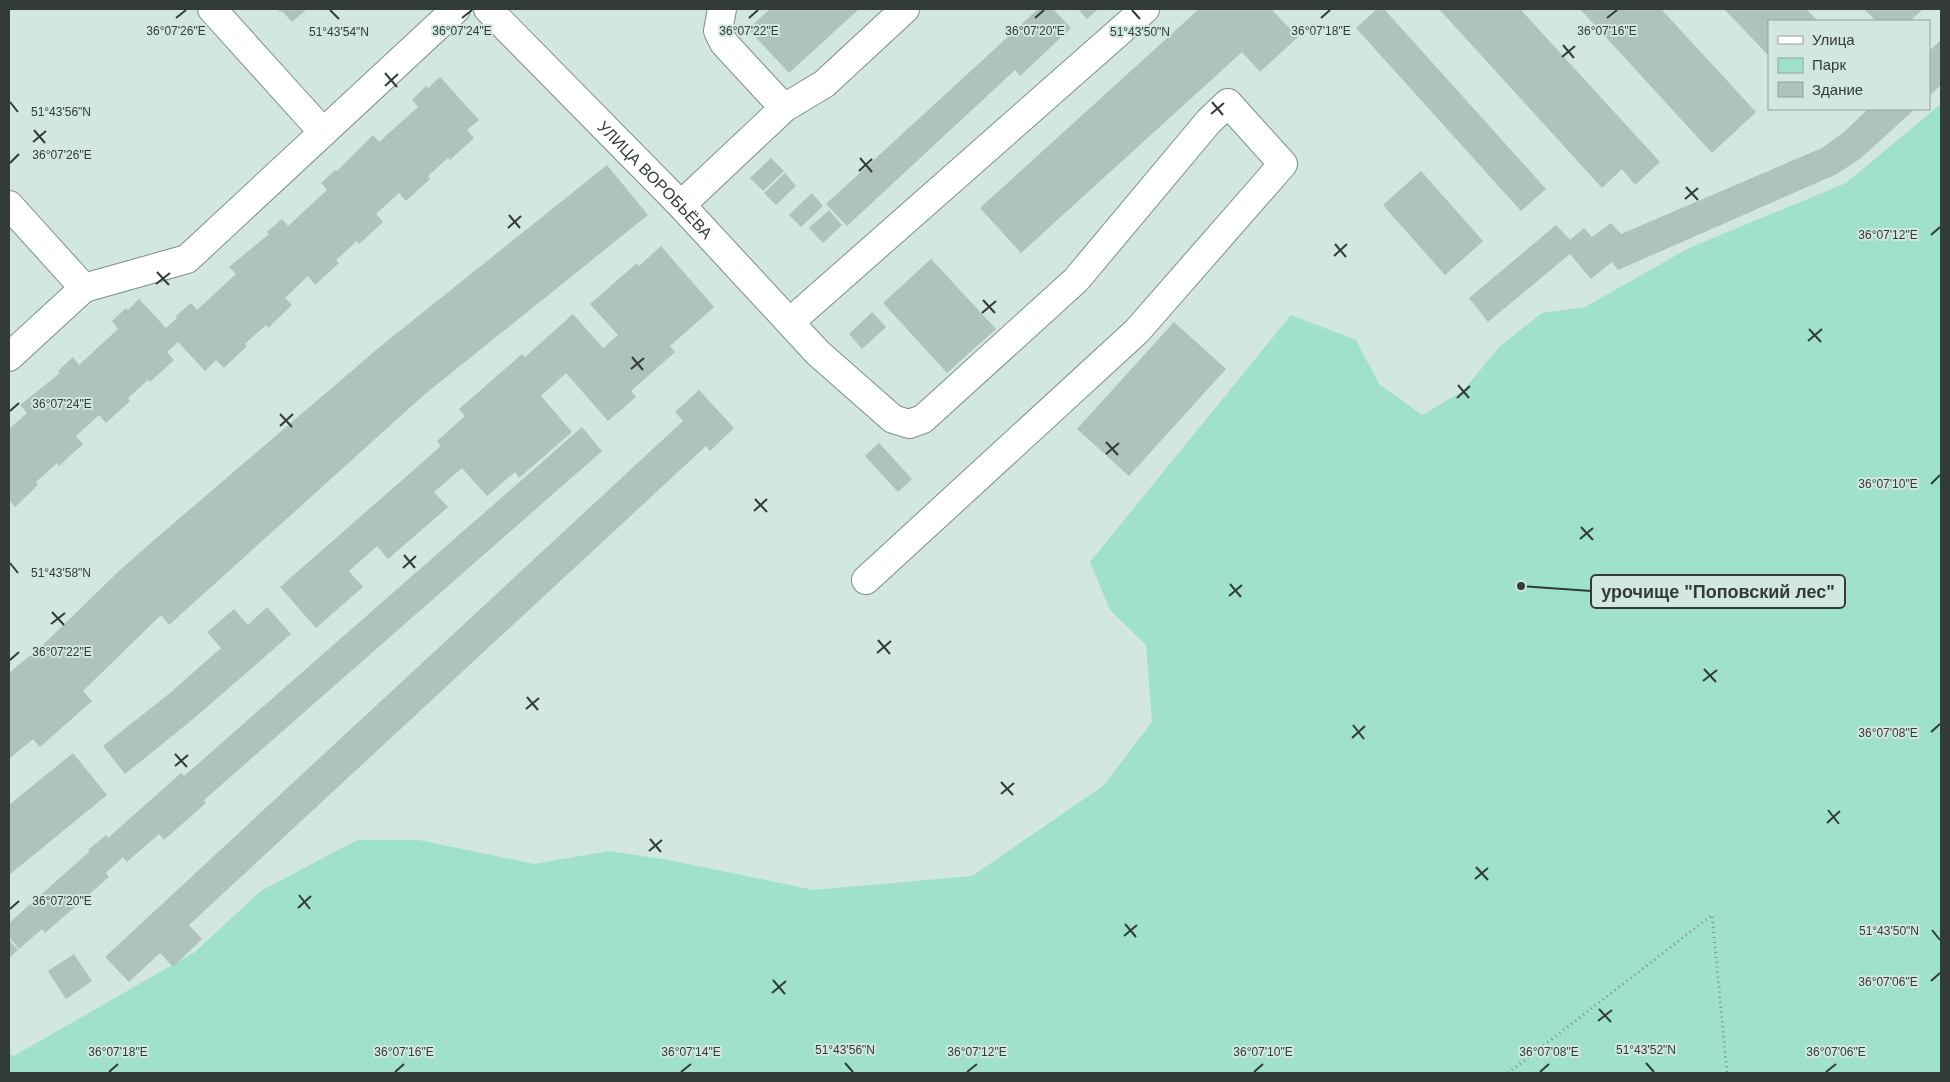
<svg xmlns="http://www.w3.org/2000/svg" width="1950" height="1082" viewBox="0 0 1950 1082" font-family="Helvetica,sans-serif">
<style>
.green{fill:#a0e1cd}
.building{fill:#adc3bc}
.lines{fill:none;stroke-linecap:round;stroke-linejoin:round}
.minor-casing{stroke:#7a8f88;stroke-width:30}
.path{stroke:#808f8a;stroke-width:3;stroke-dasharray:1 4;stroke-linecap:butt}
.minor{stroke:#fff;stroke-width:28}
.ticks{fill:none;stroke:#323b38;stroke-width:2}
.labels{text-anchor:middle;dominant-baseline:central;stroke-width:4;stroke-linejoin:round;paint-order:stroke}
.street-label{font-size:16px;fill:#323b38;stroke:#d1e7df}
.ticks-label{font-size:12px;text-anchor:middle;fill:#323b38;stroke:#d1e7df;stroke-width:4;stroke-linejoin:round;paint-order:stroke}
.leader{fill:none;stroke:#323b38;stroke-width:2}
.callout-dot{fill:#323b38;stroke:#d1e7df;stroke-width:2}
.callout{fill:#d1e7df;stroke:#323b38;stroke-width:2}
.callout-label{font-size:18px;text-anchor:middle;font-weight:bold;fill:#323b38}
</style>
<rect width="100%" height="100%" fill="#d1e7df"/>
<path class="green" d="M1941,104v969h-1932v-19l5,2 181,-104 66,-61 96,-51h62l115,24 75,-13 65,10 139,29 159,-14 131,-90 49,-64 -6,-77 -36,-35 -20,-48 201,-247 65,25 23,44 43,31 41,-24 37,-45 42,-33 43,-6 104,-59 157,-65z"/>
<g class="building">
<path d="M277,9h30l-15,13 -10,-11 -2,1z"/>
<path d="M770,9h89l-70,64 -41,-44z"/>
<path d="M1038,9h15l18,19 -51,48 -5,-6 -168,156 -21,-22z"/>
<path d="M1078,9h20l-11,10z"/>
<path d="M1199,9h72l27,28 -38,35 -18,-20 -221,201 -41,-45z"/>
<path d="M1377,9h7l162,180 -25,22 -165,-183z"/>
<path d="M1439,9h81l140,153 -25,23 -13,-16 -20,19z"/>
<path d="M1580,9h81l95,103 -44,41z"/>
<path d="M1724,9h82l12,12h-49v35z"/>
<path d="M1864,9h59l-13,12h-34z"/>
<path d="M1941,40v45l-12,11v-45z"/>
<path d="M440,77l39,43 -12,10 7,8 -24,22 -2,-2 -20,18 2,3 -24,22 -7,-8 -23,21 7,8 -24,22 -2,-3 -21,19 3,3 -24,22 -7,-9 -23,22 7,7 -24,23 -2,-3 -21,19 2,2 -23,22 -8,-8 -11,11 -27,-29 -11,10 7,8 -24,22 -2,-2 -20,18 2,3 -24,22 -7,-8 -23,21 7,8 -24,22 -2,-3 -21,19 2,3 -23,22 -6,-7v-71l18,-16 -7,-8 40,-32 -2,-2 15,-14 6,8 39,-36 -6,-8 14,-13 2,2 11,-11 27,29 11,-10 -1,-2 15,-13 6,7 39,-36 -7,-7 40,-33 -2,-2 15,-13 6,7 39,-36 -6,-7 14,-13 2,1 36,-36 6,7 39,-35 -6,-7 14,-14 2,2z"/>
<path d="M1868,109h47l-54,49 -24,16 -219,96 -6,-8 -21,17 -21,-25 -82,68 -19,-24 87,-73 14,15 14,-12 8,9 19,-14 10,11 201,-86 22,-16z"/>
<path d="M771,158l13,13 -21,20 -13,-13z"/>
<path d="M607,165l41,50 -223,179 -256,231 -8,-10 -78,76 9,10 -52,46 -7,-8 -24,20v-86l36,-30 75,-73 33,-29 229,-196z"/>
<path d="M1421,171l62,70 -38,34 -62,-70z"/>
<path d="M785,173l11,13 -20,19 -12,-12z"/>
<path d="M812,193l11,13 -22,21 -12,-12z"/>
<path d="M829,210l13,15 -19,18 -14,-15z"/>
<path d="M661,246l53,61 -44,39 5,6 -44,39 5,6 -28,24 -42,-48 -25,23 31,36 -53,46 -4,-6 -28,24 -25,-28 -28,24 14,15 -60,52 -11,-13 -28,25 14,16 -47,41 -36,-41 161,-141 -4,-5 28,-25 -6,-7 63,-55 3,3 48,-43 30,34 15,-13 -28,-31 47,-41 2,3z"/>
<path d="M931,259l65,70 -49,44 -64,-70z"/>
<path d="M872,312l14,15 -24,22 -13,-15z"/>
<path d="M1174,322l52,47 -97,107 -52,-47z"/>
<path d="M699,390l35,38 -24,23 -4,-5 -517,479 13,14 -29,28 -13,-14 -31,29 -24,-25 578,-536 -8,-9z"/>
<path d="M582,427l20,24 -398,349 2,3 -42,37 -5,-6 -32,28 -4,-5 -17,16 3,4 -64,56 -3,-4 -23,20 -10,-12v-14l80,-71 -1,-2 18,-15 2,3 73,-65 3,3z"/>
<path d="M879,443l33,36 -14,13 -33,-36z"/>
<path d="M267,607l24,27 -99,86 -67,54 -22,-28 67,-53 51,-45 -14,-16 27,-23 14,16z"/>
<path d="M73,753l34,42 -98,80v-70z"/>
<path d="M9,940l9,10 -9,8z"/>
<path d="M74,954l18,27 -26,18 -18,-28z"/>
</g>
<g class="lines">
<defs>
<g id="minor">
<path d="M212,9l111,123"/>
<path id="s1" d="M488,9l193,196 137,148 75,66 16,5 14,-5 153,-139 133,-159 19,-18 55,61 -146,167 -271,249"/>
<path d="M722,9l-4,22 6,12 60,65"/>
<path d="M9,205l75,83 103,-29 269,-250"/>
<path d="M681,205l103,-97 40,-24 81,-75"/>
<path d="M790,322l355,-313"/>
<path d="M9,357l75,-69"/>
</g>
</defs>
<use href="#minor" class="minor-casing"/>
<path class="path" d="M1508,1073l204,-158 15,158"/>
<use href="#minor" class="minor"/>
</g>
<path class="ticks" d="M330,10l9,9M1132,10l8,9M176,18l10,-8M462,18l10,-8M749,18l9,-8M1035,18l9,-8M1321,18l9,-8M1607,18l10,-8M1563,45l11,13M1562,57l13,-11M385,73l12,14M385,86l13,-12M10,102l8,10M1212,102l11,13M1211,114l13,-11M34,130l11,13M33,142l13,-11M860,158l12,14M10,163l9,-9M859,171l13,-12M1686,187l12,13M1685,199l13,-11M509,215l11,13M508,228l13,-12M1931,235l9,-8M1335,244l11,13M1334,256l13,-12M157,272l12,13M156,284l14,-11M983,300l12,13M982,313l14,-12M1809,329l12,13M1808,341l14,-12M632,357l11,13M631,369l13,-11M1458,385l11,13M1457,398l13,-12M10,411l9,-8M280,414l12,13M280,426l13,-12M1106,442l12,13M1106,454l13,-11M1931,484l9,-9M755,499l12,13M754,511l13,-12M1581,527l12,13M1580,539l13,-11M404,555l11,13M10,563l8,10M403,568l13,-12M1230,584l11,13M1229,596l13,-11M52,612l12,13M51,624l14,-11M878,640l12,14M877,653l14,-12M10,660l9,-8M1704,669l12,13M1703,681l14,-11M527,697l11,13M526,709l13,-11M1353,725l11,14M1931,732l9,-8M1352,738l13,-12M175,754l12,13M175,766l13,-11M1001,782l12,13M1001,794l13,-11M1828,810l11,14M1827,823l13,-12M650,839l11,13M649,851l13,-11M1476,867l12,13M1475,879l13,-11M299,895l11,14M298,908l13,-12M10,909l9,-8M1125,924l11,13M1932,930l8,10M1124,936l13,-11M773,980l12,14M1931,981l9,-8M772,993l14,-12M1599,1009l12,13M1598,1021l14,-11M845,1063l8,9M1646,1063l8,9M109,1072l9,-8M395,1072l9,-8M681,1072l10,-8M967,1072l10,-8M1254,1072l9,-8M1540,1072l9,-8M1826,1072l10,-8"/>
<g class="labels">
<g class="street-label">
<text stroke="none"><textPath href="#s1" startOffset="239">УЛИЦА ВОРОБЬЁВА</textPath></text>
</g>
</g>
<g class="ticks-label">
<text x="176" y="35">36°07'26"E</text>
<text x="462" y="35">36°07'24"E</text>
<text x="749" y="35">36°07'22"E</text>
<text x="1035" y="35">36°07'20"E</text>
<text x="1321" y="35">36°07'18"E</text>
<text x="1607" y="35">36°07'16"E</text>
<text x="339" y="36">51°43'54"N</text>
<text x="1140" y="36">51°43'50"N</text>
<text x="61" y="116">51°43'56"N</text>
<text x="62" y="159">36°07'26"E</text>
<text x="1888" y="239">36°07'12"E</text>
<text x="62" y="408">36°07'24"E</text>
<text x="1888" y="488">36°07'10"E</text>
<text x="61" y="577">51°43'58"N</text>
<text x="62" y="656">36°07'22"E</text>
<text x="1888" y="737">36°07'08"E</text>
<text x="62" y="905">36°07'20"E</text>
<text x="1889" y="935">51°43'50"N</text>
<text x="1888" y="986">36°07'06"E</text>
<text x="845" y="1054">51°43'56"N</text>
<text x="1646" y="1054">51°43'52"N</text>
<text x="118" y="1056">36°07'18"E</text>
<text x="404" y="1056">36°07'16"E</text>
<text x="691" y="1056">36°07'14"E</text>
<text x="977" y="1056">36°07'12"E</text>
<text x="1263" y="1056">36°07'10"E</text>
<text x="1549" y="1056">36°07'08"E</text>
<text x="1836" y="1056">36°07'06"E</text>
</g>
<path class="leader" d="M1521 586L1591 591"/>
<circle class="callout-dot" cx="1521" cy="586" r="5"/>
<rect class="callout" x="1591" y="575" width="254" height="33" rx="5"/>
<g class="callout-label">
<text x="1718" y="598">урочище "Поповский лес"</text>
</g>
<rect width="1950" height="1082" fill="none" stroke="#323b38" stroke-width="20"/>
<rect x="1768" y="20" width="162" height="90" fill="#d1e7df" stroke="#91a29c"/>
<rect x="1778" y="36" width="25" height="8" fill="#ffffff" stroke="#91a29c"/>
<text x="1812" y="45" font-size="15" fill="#323b38">Улица</text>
<rect x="1778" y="58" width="25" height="15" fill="#a0e1cd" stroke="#91a29c"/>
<text x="1812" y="70" font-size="15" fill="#323b38">Парк</text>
<rect x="1778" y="82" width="25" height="15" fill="#adc3bc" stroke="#91a29c"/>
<text x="1812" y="95" font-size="15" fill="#323b38">Здание</text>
</svg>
